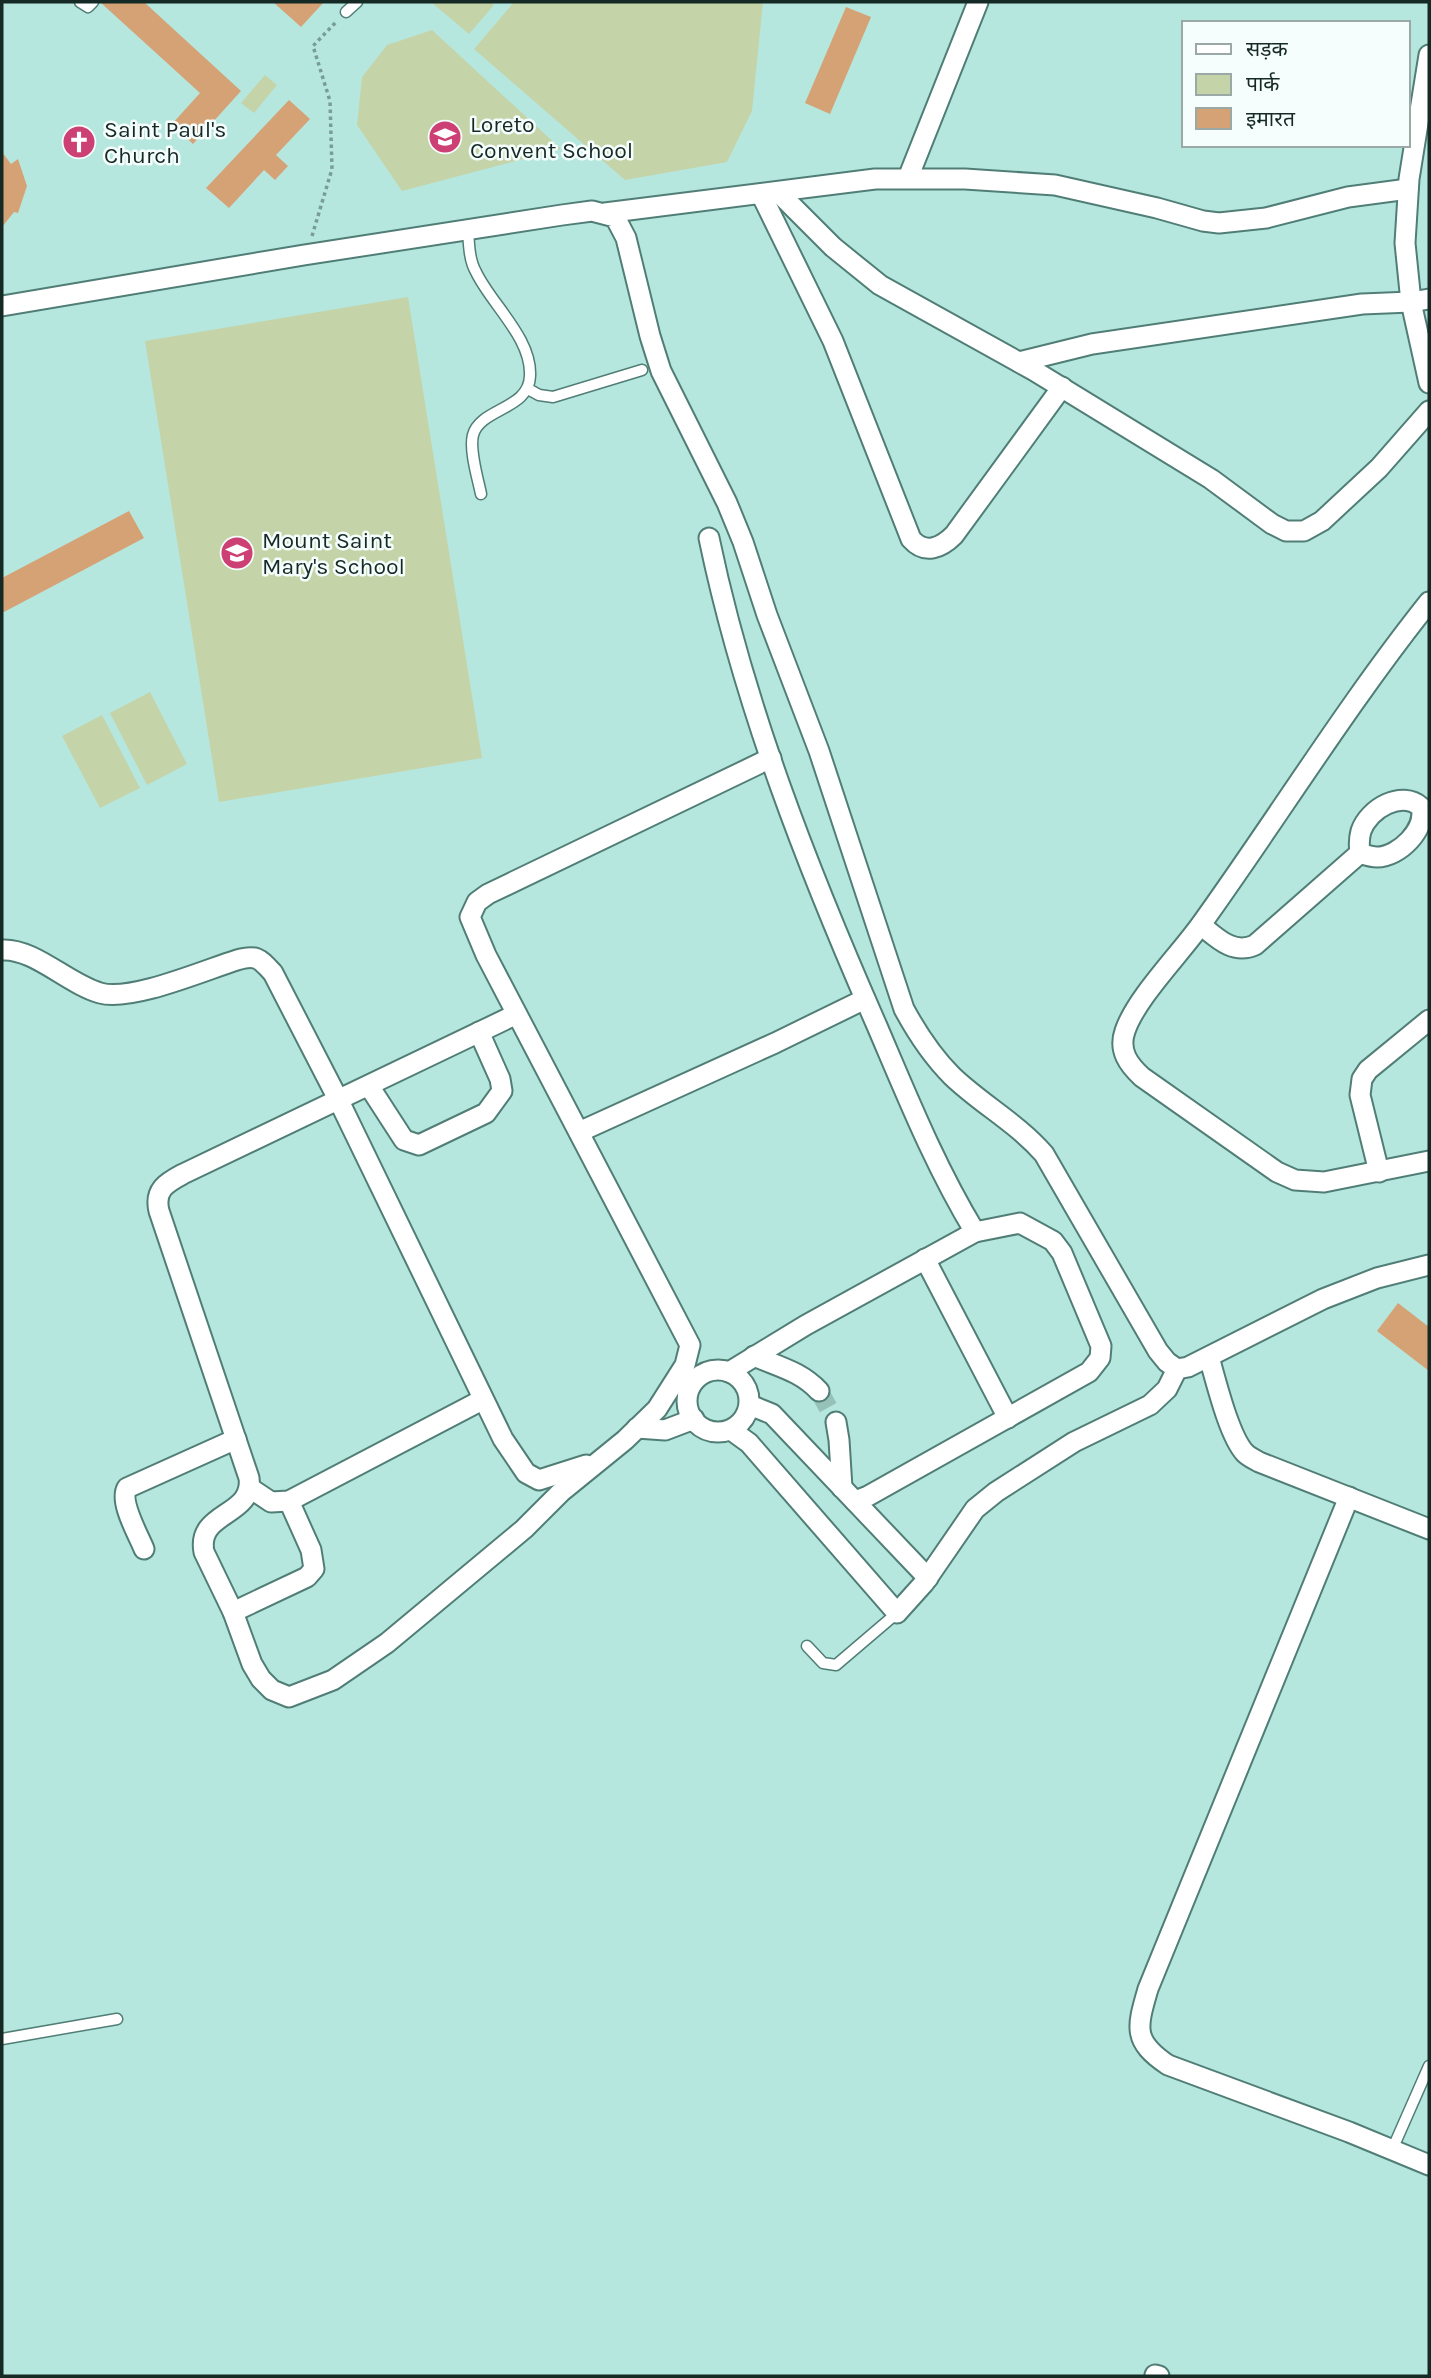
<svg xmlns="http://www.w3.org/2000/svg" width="1431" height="2378" viewBox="0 0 1431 2378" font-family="Karla,'Noto Sans Devanagari',sans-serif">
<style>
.green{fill:#c5d3a9}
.building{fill:#d5a276}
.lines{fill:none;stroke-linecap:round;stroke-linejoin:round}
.street-tunnel{stroke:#96c1b9;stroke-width:19;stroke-dasharray:19 10;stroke-linecap:butt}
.lane-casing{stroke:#507e76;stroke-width:13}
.street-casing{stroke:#507e76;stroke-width:23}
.path{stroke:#779d96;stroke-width:3.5;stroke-dasharray:3.5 3.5;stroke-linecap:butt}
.lane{stroke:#fff;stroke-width:10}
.street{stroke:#fff;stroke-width:19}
.labels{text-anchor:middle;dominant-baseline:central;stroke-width:5;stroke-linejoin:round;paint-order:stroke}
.poi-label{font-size:23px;fill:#152925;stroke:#f5fefc;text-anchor:start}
</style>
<rect width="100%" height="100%" fill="#b6e7de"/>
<g class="green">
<path d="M431,2h60l3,3 -25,29z"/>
<path d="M514,2h249l-11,109 -25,51 -102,18 -151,-131z"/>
<path d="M432,30l129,119 -159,42 -45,-66 5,-48 25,-32z"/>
<path d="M265,75l12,10 -23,28 -13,-10z"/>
<path d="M408,297l74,461 -263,44 -74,-461z"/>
<path d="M150,692l37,72 -40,21 -37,-72z"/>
<path d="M102,715l38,73 -40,20 -38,-72z"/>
</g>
<g class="building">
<path d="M100,2h44l97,89 -48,53 -21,-20 28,-31z"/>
<path d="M273,2h51l-23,25z"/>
<path d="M846,7l25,10 -41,97 -25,-11z"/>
<path d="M289,100l21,19 -34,36 12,11 -13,14 -11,-10 -35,38 -23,-20z"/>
<path d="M2,152l9,12 7,-5 9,27 -9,27 -4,-1 -12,15z"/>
<path d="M129,511l15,27 -142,75v-35z"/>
<path d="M1398,1303l31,24v44l-52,-40z"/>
</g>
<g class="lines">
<path class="street-tunnel" d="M819,1391l17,31"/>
<defs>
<g id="lane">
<path d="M80,2l8,5 5,-5"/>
<path d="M346,12l11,-10"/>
<path d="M468,230c1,14 1,30 8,42 15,32 56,66 54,104 -1,34 -50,32 -57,59 -4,15 5,44 8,59"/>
<path d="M528,389l11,6 14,2 89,-27"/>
<path d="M807,1646l16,17 13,2 61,-52"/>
<path d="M2,2039l115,-20"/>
<path d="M1392,2150l37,-84"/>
</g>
<g id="street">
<path d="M1429,55l-20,124 -4,64 6,59 18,81"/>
<path d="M908,178l70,-176"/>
<path d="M778,192l55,55 47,38 153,85 178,109 61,45 14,7h18l18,-10 57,-53 50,-57"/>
<path d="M761,194l72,147 78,198c14,16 30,9 43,-4l108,-148"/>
<path d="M605,213l270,-34h90l90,6 102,23 46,13 16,2 47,-5 82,-21 60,-8"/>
<path d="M2,306l302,-51 258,-40 30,-4 23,6 11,21 24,98 11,35 66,132 16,39 24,73 52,136 85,258c13,24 29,48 48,67 29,28 65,47 92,78l114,197 9,11 10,7 11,-2 135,-68 54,-21 52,-13"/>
<path d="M1019,362l73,-18 270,-40 49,-2 18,-3"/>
<path d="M709,538c35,168 99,331 168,488 30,70 58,140 98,206l45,-9 33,18 9,12 39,93 -1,12 -11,14 -221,124 -13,5"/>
<path d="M1429,602c-82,103 -151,215 -227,321 -21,30 -66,75 -77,108 -7,20 4,34 17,46l135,95 18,8 29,2 105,-21"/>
<path d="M1201,925c16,13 32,30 54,20l105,-92c-1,-7 -1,-15 1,-22 8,-23 41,-41 60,-24 6,22 -22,50 -44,50 -6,0 -11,-2 -17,-4"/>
<path d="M2,950c32,-2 66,34 98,43 31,9 105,-23 137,-33 20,-6 23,-1 36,13l66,128 164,338 23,34 13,7 47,-15"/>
<path d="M517,1014l-334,160c-17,9 -29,16 -24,37l90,267c5,39 -53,33 -45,74l29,60 19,52 9,15 11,11 17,7 44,-17 54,-37 137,-114 37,-37 64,-52 32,-31 28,-44 5,-20 -204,-390 -16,-38 7,-15 11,-8 283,-136"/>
<path d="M369,1086l35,54 15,5 67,-32 16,-22 -2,-12 -21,-47"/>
<path d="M579,1132l196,-89 90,-44"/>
<path d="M1379,1172l-19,-77 2,-16 6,-9 61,-50"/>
<path d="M925,1259l83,159"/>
<path d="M754,1356c25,11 46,15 65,35"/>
<path d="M1209,1357c7,24 20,79 36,96 4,4 9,6 14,9l170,67"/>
<circle cx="718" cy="1401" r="31"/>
<path d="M729,1372l77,-47 169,-93"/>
<path d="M750,1405l22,9 156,164"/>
<path d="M836,1422l3,18 3,48"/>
<path d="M637,1428l28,2 29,-11"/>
<path d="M731,1430l18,13 148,170 27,-30 51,-74 21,-17 78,-50 76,-37 17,-16 10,-20"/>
<path d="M250,1488l21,14 18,-1 193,-101"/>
<path d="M1349,1497l-201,492c-11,38 -16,52 20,76l181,67 80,33"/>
<path d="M144,1549c-6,-15 -25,-47 -17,-61l109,-49"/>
<path d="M233,1612l74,-35 7,-8 -3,-19 -22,-49"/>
<path d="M1155,2375l4,1"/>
</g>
</defs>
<use href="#lane" class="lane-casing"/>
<use href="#street" class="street-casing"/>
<path class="path" d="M312,236l20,-67 -2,-68 -17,-55 24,-25"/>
<use href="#lane" class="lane"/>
<use href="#street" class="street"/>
</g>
<defs>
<symbol id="school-disc" viewBox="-11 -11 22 22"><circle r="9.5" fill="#cc4073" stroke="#f5fefc"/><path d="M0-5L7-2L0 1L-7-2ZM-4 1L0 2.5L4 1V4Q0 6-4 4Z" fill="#fff"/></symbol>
<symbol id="church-disc" viewBox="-11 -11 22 22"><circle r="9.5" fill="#cc4073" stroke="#f5fefc"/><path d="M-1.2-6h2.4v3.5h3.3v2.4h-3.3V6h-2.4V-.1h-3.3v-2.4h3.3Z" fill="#fff"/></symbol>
</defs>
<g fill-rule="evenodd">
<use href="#school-disc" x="426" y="118" width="38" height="38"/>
<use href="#church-disc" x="60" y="123" width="38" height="38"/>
<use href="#school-disc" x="218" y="534" width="38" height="38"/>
</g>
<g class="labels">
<g class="poi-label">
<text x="470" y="124">Loreto<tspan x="470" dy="26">Convent School</tspan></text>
<text x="104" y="129">Saint Paul's<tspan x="104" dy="26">Church</tspan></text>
<text x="262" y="540">Mount Saint<tspan x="262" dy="26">Mary's School</tspan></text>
</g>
</g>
<rect width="1431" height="2378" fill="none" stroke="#152925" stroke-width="7"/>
<rect x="1182" y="21" width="228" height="126" fill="#f5fefc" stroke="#9ba9a6" stroke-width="2"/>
<rect x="1196" y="44" width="35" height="10" fill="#ffffff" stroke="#9ba9a6" stroke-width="2"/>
<text x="1246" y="56" font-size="21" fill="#152925">सड़क</text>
<rect x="1196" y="74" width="35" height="21" fill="#c5d3a9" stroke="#9ba9a6" stroke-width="2"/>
<text x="1246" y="91" font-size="21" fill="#152925">पार्क</text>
<rect x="1196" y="108" width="35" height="21" fill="#d5a276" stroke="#9ba9a6" stroke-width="2"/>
<text x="1246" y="126" font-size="21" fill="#152925">इमारत</text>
</svg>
